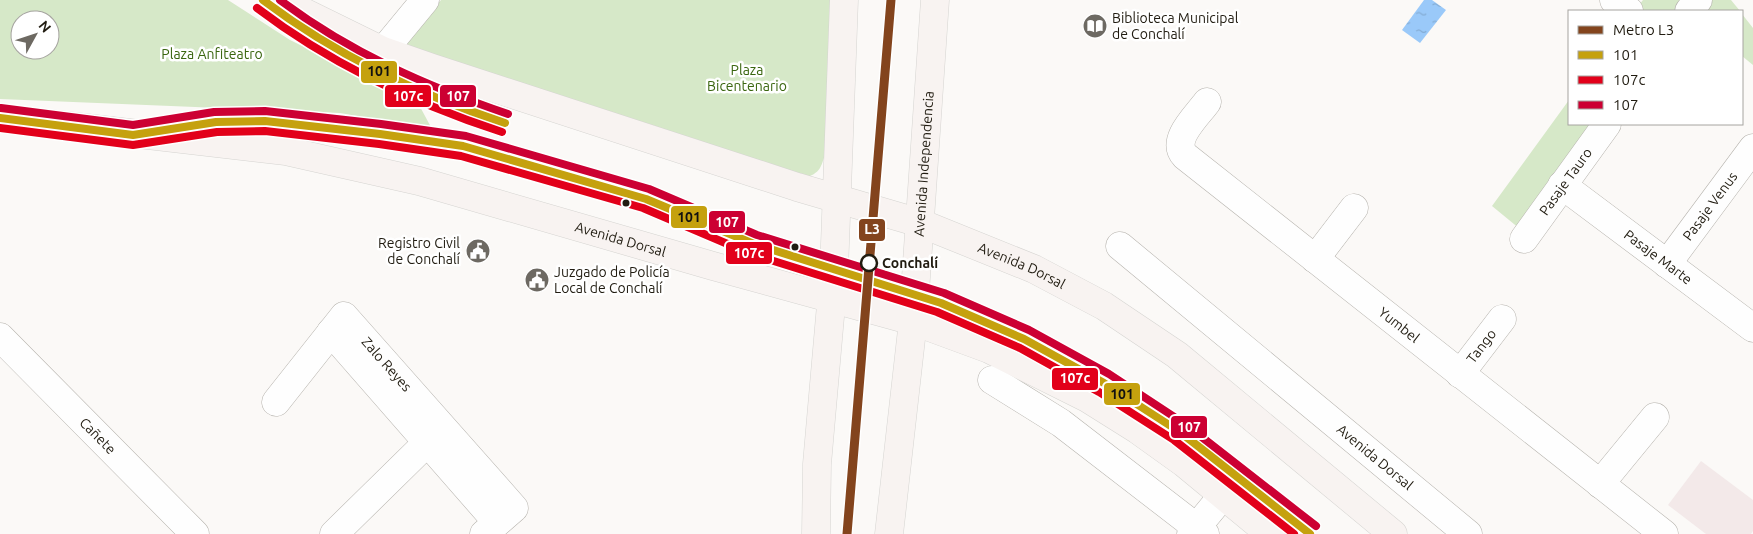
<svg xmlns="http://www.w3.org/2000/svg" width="1753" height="534" viewBox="0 0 1753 534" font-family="Ubuntu,sans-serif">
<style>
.education{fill:#f3e9e9}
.green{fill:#d6e8c8;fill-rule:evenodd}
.water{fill:url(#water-ripples)}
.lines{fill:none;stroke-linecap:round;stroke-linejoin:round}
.minor-casing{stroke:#b5b2ac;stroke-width:29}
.major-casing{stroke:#d5d4d1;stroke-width:29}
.minor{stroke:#fefefe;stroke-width:28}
.major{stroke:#f8f3f1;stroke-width:28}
.bus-1-casing{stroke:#fff;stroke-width:11}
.bus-2-casing{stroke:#fff;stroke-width:11}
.bus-3-casing{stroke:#fff;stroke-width:11}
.bus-1{stroke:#c5a10e;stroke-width:8}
.bus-2{stroke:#e2001a;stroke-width:8}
.bus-3{stroke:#c03;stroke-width:8}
.metro-1-casing{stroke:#fff;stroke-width:12}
.metro-1{stroke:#83441d;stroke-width:9}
.bus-dot{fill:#211c11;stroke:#fff;stroke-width:2}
.stop-dot{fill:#fff;stroke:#211c11;stroke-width:2.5}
.labels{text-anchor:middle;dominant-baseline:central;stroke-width:5;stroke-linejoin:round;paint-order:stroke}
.poi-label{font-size:14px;fill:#211c11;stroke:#fff;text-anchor:start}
.park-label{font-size:14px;fill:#3a660f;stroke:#fff}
.street-label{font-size:14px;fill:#211c11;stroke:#fff}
.stop-label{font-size:14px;font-weight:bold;fill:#211c11;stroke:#fff;text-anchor:start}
.line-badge{stroke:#fff;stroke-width:2}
.badge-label{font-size:14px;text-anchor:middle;font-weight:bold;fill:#fff}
.pale-badge-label{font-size:14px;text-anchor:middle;font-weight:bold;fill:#111}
</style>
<defs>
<pattern id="water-ripples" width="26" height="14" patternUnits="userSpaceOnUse" patternTransform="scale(1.25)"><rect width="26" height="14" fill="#9ac9f9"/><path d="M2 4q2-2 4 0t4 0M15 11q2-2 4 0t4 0" fill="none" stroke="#84acd4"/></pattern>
</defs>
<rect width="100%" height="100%" fill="#fbf9f7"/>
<path class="education" d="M1701,461l52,39v31l-2,3h-45l-38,-29z"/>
<g class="green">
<path d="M0,0h228l62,40 128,63 14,26 -92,-16 -340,-14zM20,20h30v30h-30z"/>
<path d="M441,0h391c-1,33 3,144 -12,168 -3,5 -9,8 -15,10l-402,-131z"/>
<path d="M1643,0h45l-9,11h-40l-3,-2z"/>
<path d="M1711,0h20l9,11h-39z"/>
<path d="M1742,14l11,14v37l-11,-9z"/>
<path d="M1569,100v24h29l-78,105 -28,-23z"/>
</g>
<path class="water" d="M1424,0h8l14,10 -26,33 -18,-13z"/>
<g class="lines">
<defs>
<g id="minor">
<path d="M1614,0l15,11"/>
<path d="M1689,11l9,-11"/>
<path d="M383,51l42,-51"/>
<path id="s1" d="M1207,102c-10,14 -37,38 -22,54l479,378"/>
<path id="s2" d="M1562,185l191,143"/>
<path id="s3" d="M1524,239l83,-115"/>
<path id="s4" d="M1120,246l348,288"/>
<path d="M1315,259l39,-51"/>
<path id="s5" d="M1667,264l86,-116"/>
<path d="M331,332l166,190"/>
<path id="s6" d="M0,337l195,197"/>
<path id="s7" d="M1460,374l42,-55"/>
<path d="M992,380l69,43 144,111"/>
<path id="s8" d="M276,402l68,-86 170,192 -30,26"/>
<path d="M1600,484l55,-67"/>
<path d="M334,534l108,-106"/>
<path d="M1191,534l33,-40"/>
</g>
<g id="major">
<path id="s9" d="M279,0l104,51 49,17 365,119 123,36 114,46 70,37 73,49 216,179"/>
<path id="s10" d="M0,118l286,33 133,30 294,85 200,55 76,28 98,49 51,32 46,33 86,71"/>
<path d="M816,534l1,-70 17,-193 10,-271"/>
<path id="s11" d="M889,534l24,-213 22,-321"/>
</g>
</defs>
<use href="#minor" class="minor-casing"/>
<use href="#major" class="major-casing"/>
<use href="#minor" class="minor"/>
<use href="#major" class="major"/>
<defs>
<g id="bus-1">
<path d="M263,0c74,56 154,94 242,123"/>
<path d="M0,118l133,17 83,-13 49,-1 115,13 83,12 183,53 108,45 187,59 83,36 80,44 76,49 130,102"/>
</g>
<g id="bus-2">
<path d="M257,8c75,57 156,95 245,124"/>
<path d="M0,128l133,17 84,-13 48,-1 114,13 82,12 182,52 108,46 186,58 83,36 79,44 75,48 120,94"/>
</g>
<g id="bus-3">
<path d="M280,0c69,52 146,86 228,114"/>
<path d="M1,108l132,17 81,-13 51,-1 116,13 85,12 183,53 108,46 187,58 85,37 80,44 76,50 131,102"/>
</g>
</defs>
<use href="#bus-1" class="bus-1-casing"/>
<use href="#bus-2" class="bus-2-casing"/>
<use href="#bus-3" class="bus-3-casing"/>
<use href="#bus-1" class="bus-1"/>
<use href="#bus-2" class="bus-2"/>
<use href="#bus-3" class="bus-3"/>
<defs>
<path id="metro-1" d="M847,534l44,-534"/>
</defs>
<use href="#metro-1" class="metro-1-casing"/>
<use href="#metro-1" class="metro-1"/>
</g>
<defs>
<symbol id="library-disc" viewBox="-11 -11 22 22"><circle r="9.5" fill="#6d6962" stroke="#fff"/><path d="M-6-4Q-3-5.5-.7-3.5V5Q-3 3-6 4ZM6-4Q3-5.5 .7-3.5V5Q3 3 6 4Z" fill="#fff"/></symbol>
<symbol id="civic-disc" viewBox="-11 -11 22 22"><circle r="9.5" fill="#6d6962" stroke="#fff"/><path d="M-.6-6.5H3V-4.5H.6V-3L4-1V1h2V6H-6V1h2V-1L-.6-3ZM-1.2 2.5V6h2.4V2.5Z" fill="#fff"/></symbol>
</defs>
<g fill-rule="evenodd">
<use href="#library-disc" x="1081" y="12" width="28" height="28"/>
<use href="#civic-disc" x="464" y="237" width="28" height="28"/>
<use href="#civic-disc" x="523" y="266" width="28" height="28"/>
</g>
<g class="bus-dot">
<circle cx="626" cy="203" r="4.5"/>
<circle cx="795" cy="247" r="4.5"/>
</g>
<circle class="stop-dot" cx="869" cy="263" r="8"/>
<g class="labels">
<g class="poi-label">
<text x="1112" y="18">Biblioteca Municipal<tspan x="1112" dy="16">de Conchalí</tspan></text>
<text x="460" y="243" text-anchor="end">Registro Civil<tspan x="460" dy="16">de Conchalí</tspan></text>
<text x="554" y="272">Juzgado de Policía<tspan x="554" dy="16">Local de Conchalí</tspan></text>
</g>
<g class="park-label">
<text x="212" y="54">Plaza Anfiteatro</text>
<text x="747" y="70">Plaza<tspan x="747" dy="16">Bicentenario</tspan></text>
</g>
<g class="street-label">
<text stroke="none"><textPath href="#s11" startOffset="372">Avenida Independencia</textPath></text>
<text stroke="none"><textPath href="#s3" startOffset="71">Pasaje Tauro</textPath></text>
<text stroke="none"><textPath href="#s5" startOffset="72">Pasaje Venus</textPath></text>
<text stroke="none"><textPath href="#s10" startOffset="634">Avenida Dorsal</textPath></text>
<text stroke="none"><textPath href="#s2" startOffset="120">Pasaje Marte</textPath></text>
<text stroke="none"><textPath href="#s9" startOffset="790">Avenida Dorsal</textPath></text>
<text stroke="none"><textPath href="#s1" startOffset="336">Yumbel</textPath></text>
<text stroke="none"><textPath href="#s7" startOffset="35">Tango</textPath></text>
<text stroke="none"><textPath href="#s8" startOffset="174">Zalo Reyes</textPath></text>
<text stroke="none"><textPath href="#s6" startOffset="139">Cañete</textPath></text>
<text stroke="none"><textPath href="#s4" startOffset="331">Avenida Dorsal</textPath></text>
</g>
<g class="stop-label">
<text x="882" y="263">Conchalí</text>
</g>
</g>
<g class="line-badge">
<rect x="360" y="60" width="38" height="24" rx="5" fill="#c5a10e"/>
<rect x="439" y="84" width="38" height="24" rx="5" fill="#c03"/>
<rect x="384" y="84" width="48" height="24" rx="5" fill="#e2001a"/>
<rect x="670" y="205" width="38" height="24" rx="5" fill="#c5a10e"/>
<rect x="708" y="210" width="38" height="24" rx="5" fill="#c03"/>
<rect x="858" y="218" width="28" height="24" rx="5" fill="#83441d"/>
<rect x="725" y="241" width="48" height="24" rx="5" fill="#e2001a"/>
<rect x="1051" y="367" width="48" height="24" rx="5" fill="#e2001a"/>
<rect x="1103" y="382" width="38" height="24" rx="5" fill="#c5a10e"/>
<rect x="1170" y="415" width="38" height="24" rx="5" fill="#c03"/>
</g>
<g class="badge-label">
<text x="458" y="101">107</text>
<text x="408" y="101">107c</text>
<text x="727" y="227">107</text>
<text x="872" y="234">L3</text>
<text x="749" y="258">107c</text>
<text x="1075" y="383">107c</text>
<text x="1189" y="432">107</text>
</g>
<g class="pale-badge-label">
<text x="379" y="76">101</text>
<text x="689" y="222">101</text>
<text x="1122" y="399">101</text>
</g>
<rect x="1568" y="10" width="175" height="115" fill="#ffffff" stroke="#a6a4a0"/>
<rect x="1578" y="26" width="25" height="8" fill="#83441d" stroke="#a6a4a0"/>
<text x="1613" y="35" font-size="15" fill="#211c11">Metro L3</text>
<rect x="1578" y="51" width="25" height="8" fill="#c5a10e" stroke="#a6a4a0"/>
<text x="1613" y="60" font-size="15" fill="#211c11">101</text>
<rect x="1578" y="76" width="25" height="8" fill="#e2001a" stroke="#a6a4a0"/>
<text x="1613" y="85" font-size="15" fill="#211c11">107c</text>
<rect x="1578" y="101" width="25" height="8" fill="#cc0033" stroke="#a6a4a0"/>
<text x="1613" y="110" font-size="15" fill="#211c11">107</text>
<g transform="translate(35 35) rotate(50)"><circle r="24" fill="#ffffff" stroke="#a6a4a0"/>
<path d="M0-4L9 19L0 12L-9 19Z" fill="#6d6962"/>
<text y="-8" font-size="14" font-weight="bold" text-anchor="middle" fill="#211c11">N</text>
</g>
</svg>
